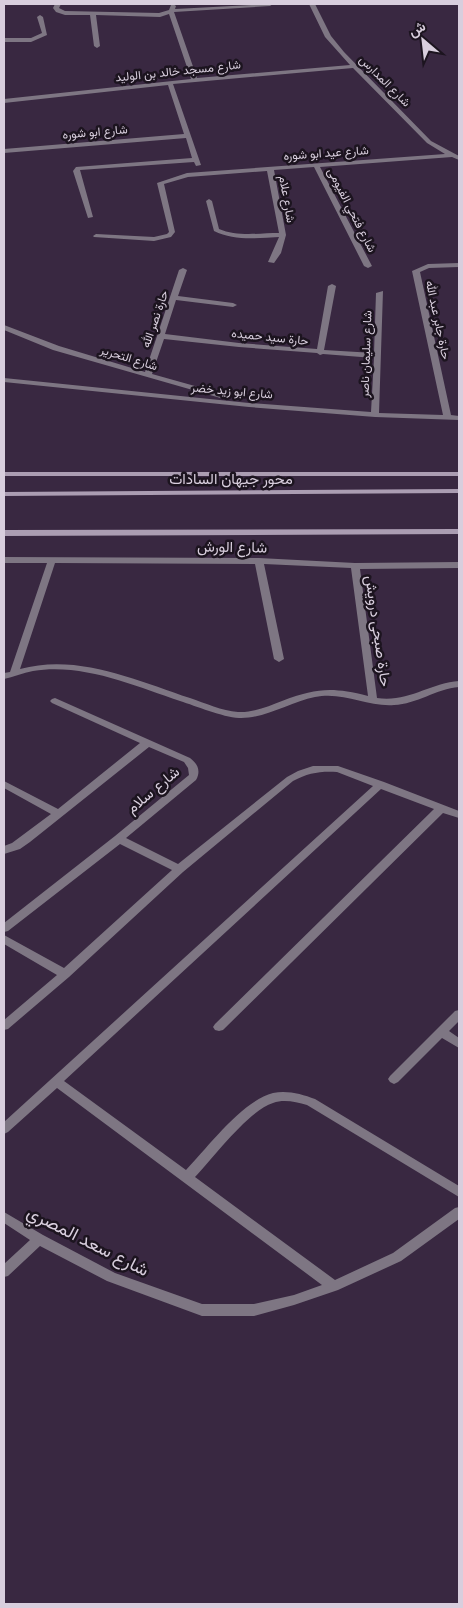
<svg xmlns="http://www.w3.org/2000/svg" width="463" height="1608" viewBox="0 0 463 1608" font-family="'Times New Roman',Vazirmatn,serif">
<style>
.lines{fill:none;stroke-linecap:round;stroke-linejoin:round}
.street{fill:#7e7683;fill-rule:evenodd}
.secondary{fill:#ab9db2;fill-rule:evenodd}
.labels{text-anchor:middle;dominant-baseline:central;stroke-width:5;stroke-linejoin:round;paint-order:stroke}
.far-street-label{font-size:12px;fill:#d8cedd;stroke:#1c141f}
.street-label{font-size:15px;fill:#d8cedd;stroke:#1c141f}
.near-street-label{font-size:18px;fill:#d8cedd;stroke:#1c141f}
</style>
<rect width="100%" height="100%" fill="#392841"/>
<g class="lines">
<g class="street">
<path d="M55,4h6l-2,4 6,3 94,2 10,-3 2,-5 2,-1 3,2 -1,3 98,-5 -3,2 -96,6 23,66 153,-13 -25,-28 -16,-33h6l16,32 13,16 87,89 28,15v4l-7,-3 -132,10 52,99 -4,2 -4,-2 -50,-99 -40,3 12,65 -5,18 -7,10 -6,-1 11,-25c-22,1 -45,4 -65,-6l-8,-30 3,-2 3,2 7,28c18,8 41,4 60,4l-12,-62 -79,6 -24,7 11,48 -4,5 -17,4 -60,-4 -1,-1 3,-2 58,3 13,-3 2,-2 -12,-49 30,-10 258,-19 -18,-11 -74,-75 -180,16 28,81 -5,1 -2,-4 -114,8 13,47 -5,1 -15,-47 3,-4 116,-9 -6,-20 -182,15v-4l180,-15 -16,-49 -164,18v-4l187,-20 -22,-65 -9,3 -64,-2 4,31 -3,2 -3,-2 -4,-31h-25l-9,-3 -3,-4z"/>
<path d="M40,15l3,2 4,18 -16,7h-27v-4h27l11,-5 -5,-16z"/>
<path d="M459,263v4l-30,1 -9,4 31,143 8,1v4l-84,-3 -126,-10 -245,-25v-4l245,25 122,9 3,-54 -51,-4 -3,1 -3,-2 -78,-6 -75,-8 -12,35 75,21v4h-3l-171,-49 -49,-20v-5l55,21 86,26 34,-102 4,-2 4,2 -9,26 55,7 4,2 -4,2 -57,-7 -11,34 74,9 78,6 11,-63 4,-2 4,2 -12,64 50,3 2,-60 7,-2 -4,122 64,2 -31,-144 16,-7z"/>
<path d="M4,557l255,1 96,5 104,-1v6l-99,1 17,129c30,5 53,-15 82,-17v6c-23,2 -42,17 -65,18 -27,2 -51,-14 -79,-8 -25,5 -50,22 -76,21 -17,-1 -43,-12 -59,-17 -46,-15 -96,-38 -147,-30 -10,2 -20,6 -29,8v-6l6,-1 37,-109h-43zM55,563l200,1 19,95 5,3 5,-3 -20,-95 87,4 17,128c-36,-9 -51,-8 -86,5 -13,5 -29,12 -44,11 -16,-1 -33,-9 -48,-14 -54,-18 -113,-45 -170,-29z"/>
<path d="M55,698l135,60c8,6 11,13 6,22l-70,58 52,26 109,-87 11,-6 15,-5h25l46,16 75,29v7l-16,-5 -220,217 -4,1 -4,-1 -2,-3 2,-3 219,-215 -53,-20 -317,292 122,89c22,-23 56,-69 87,-77 14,-3 29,1 42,6l144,87v11l-152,-92c-11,-3 -23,-6 -34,-2 -25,8 -59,54 -78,74l140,103 58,-27 62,-45 4,-1v12l-58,42 -63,29 -44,15 -40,11h-52l-95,-35 -67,-35 -32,30 -4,1v-13l26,-24 -26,-17v-11l39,23 72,38 87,31h52l40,-9 28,-10 -265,-197 -49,44 -4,2v-12l369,-336 -36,-14c-17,-1 -29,1 -44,9l-110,91 -114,105 -61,52 -4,1v-10l53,-45 -53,-31v-9l60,33 108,-98 -52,-26 -112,87 -4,1v-9l111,-87 74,-61 -1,-7 -4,-6 -35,-15 -119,95 -10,7 -16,5v-8l8,-3 39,-29 -47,-26v-7l54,28 82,-66 -88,-40 -2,-2 2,-2z"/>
<path d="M459,1010v11l-10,10 10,7v10l-17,-10 -44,44 -4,2 -4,-2 -2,-3 2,-3 65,-65z"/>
</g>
<g class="secondary">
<rect x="4" y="472" width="455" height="4"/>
<path d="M459,489v4l-455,3v-4z"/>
<path d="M4,530l455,-1v5l-455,2z"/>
</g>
</g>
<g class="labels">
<g class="far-street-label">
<text transform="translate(178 71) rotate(-6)">شارع مسجد خالد بن الوليد</text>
<text transform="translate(385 81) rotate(45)">شارع المدارس</text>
<text transform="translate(95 132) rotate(-5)">شارع ابو شوره</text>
<text transform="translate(326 153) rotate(-4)">شارع عيد ابو شوره</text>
<text transform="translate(287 199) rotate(80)">شارع علام</text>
<text transform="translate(352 210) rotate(63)">شارع فتحي الفيومى</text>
<text transform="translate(155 319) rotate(-71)">حارة نصر الله</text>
<text transform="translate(438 320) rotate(78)">حارة جابر عبد الله</text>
<text transform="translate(270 337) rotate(6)">حارة سيد حميده</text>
<text transform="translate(366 354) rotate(-88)">شارع سليمان ناصر</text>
<text transform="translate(129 358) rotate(17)">شارع التحرير</text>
<text transform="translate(232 391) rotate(5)">شارع ابو زيد خضر</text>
</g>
<g class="street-label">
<text x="231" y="479">محور جيهان السادات</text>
<text transform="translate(232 547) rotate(1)">شارع الورش</text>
<text transform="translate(378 631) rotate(82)">حارة صبحى درويش</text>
<text transform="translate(153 790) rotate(-40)">شارع سلام</text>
</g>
<g class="near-street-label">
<text transform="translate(88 1241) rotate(27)">شارع سعد المصري</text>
</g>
</g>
<rect width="463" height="1608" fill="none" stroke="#d8cedd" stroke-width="10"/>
<g transform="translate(423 40) rotate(332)" stroke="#1c141f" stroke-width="4" paint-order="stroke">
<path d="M0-4L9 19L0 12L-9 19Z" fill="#d8cedd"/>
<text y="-8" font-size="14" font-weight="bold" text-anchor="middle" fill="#d8cedd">ش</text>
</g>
</svg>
